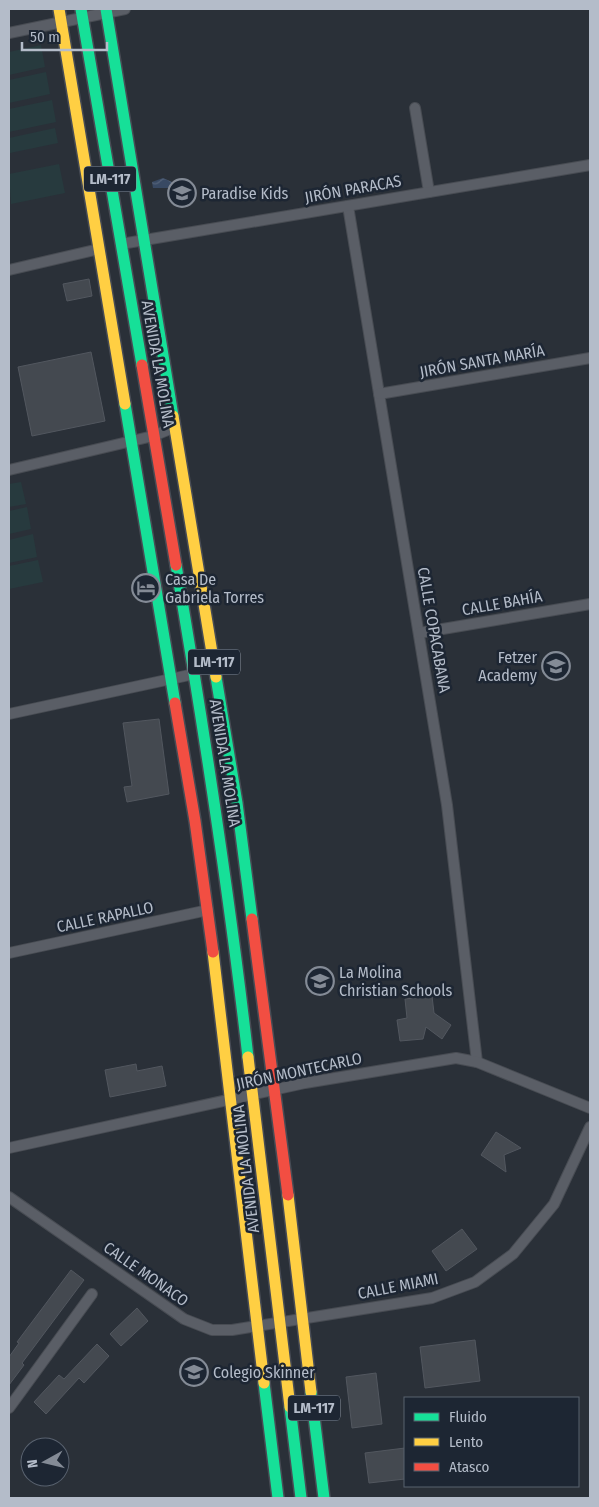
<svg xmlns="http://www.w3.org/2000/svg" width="599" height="1507" viewBox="0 0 599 1507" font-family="'Fira Sans Condensed',sans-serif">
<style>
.pitch{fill:#273a3e}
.water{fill:url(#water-waves)}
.building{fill:#444950;stroke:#52575f}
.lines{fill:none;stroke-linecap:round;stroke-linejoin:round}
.street-casing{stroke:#484c53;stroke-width:12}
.fast-casing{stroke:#484c55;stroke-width:14}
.slow-casing{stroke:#484c55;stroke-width:14}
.jam-casing{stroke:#484c55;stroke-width:14}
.street{stroke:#5a5e66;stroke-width:10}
.fast{stroke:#16e098;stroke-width:11}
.slow{stroke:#ffcf43;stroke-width:11}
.jam{stroke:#f24e42;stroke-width:11}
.labels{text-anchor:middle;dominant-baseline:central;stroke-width:5;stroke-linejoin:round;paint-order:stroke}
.shield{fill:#1d2633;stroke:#878f9c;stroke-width:1}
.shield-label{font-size:15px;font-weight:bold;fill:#b4bcc9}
.street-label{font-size:16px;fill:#b4bcc9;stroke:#1d2633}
.poi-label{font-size:16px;fill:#b4bcc9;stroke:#1d2633;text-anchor:start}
</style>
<defs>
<pattern id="water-waves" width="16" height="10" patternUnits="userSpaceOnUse" patternTransform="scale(1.25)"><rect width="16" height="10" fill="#384963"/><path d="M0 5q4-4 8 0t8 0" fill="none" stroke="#526178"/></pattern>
</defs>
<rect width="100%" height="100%" fill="#2a3038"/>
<g class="pitch">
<path d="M41,45l4,22 -36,8v-23z"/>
<path d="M46,72l4,22 -41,9v-23z"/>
<path d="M52,100l4,22 -47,10v-23z"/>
<path d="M55,128l3,15 -48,10 -1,-15z"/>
<path d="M59,164l6,29 -54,11 -2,-30z"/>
<path d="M21,482l5,22 -17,3v-23z"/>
<path d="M27,507l4,22 -22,5v-23z"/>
<path d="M33,534l4,23 -28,6v-23z"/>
<path d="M38,560l5,22 -34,7v-23z"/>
</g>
<path class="water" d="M163,178l9,4 -2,6h-17l-1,-6z"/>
<g class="building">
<path d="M89,279l3,17 -25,5 -4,-17z"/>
<path d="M91,352l14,69 -73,15 -14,-69z"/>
<path d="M159,719l10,75 -42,8 -3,-15 8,-1 -9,-63z"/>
<path d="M432,996l2,17 17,12 -9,14 -16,-12 -3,12 -23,2 -3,-21 10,-2 -2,-19z"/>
<path d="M136,1064l1,7 25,-5 4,20 -56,11 -5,-27z"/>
<path d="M496,1132l25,16 -17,7 2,17 -25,-17z"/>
<path d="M462,1229l15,20 -31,22 -14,-20z"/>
<path d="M71,1270l13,10 -62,83 2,2 -15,20v-28l10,-14 -2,-1z"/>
<path d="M137,1308l11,13 -27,25 -11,-12z"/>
<path d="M475,1340l5,41 -55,7 -5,-41z"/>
<path d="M97,1344l12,12 -25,27 -5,-5 -33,36 -12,-12 25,-27 5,4z"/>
<path d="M376,1373l6,51 -30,4 -6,-51z"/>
<path d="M405,1448v31l-36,4 -4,-30z"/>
</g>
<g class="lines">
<defs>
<g id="street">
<path d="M9,33l116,-24"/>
<path d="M415,108l14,84"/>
<path d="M348,206l99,599 30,257"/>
<path d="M121,244l469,-79"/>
<path d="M9,270l90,-21"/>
<path d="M379,394l211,-36"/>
<path d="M9,470l144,-34 22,-9"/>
<path d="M419,633l171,-29"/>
<path d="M9,714l185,-40"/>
<path d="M9,953l199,-43"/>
<path d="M9,1148l296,-65 151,-25 21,4 113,46"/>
<path d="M9,1197l175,122 28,11h20l200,-32 43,-16 38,-28 41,-50 36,-77"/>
<path d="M9,1408l83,-114"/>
</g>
<g id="fast">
<path d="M81,9l61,356"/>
<path d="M106,9l67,407"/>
<path d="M125,404l50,299"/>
<path d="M176,565c28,164 53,327 72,492"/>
<path d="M216,677l21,126 15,116"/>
<path d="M264,1383l14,115"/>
<path d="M311,1392l13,106"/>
<path d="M290,1407l11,91"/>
</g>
<g id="slow">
<path d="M59,9l66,395"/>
<path d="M173,416l43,261"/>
<path d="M213,952l51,431"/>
<path d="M248,1057l42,350"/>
<path d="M288,1195l23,197"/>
</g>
<g id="jam">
<path d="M142,365l34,200"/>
<path d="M175,703l20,118 18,131"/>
<path d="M252,919l36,276"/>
</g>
</defs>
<use href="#street" class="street-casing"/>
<use href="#fast" class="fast-casing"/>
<use href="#slow" class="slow-casing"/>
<use href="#jam" class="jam-casing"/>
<use href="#street" class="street"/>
<use href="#fast" class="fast"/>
<use href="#slow" class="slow"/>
<use href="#jam" class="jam"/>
</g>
<defs>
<symbol id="school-ring" viewBox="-11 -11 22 22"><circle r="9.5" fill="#1d2633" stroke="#848b96" stroke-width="1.5"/><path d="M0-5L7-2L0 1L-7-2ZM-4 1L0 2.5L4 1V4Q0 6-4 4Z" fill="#848b96"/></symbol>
<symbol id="hotel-ring" viewBox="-11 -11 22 22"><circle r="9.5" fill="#1d2633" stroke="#848b96" stroke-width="1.5"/><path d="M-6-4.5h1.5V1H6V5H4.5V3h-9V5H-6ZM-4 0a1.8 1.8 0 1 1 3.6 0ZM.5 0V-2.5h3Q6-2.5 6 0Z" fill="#848b96"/></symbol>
</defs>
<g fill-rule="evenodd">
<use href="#school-ring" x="166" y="177" width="32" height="32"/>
<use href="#hotel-ring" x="130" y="572" width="32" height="32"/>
<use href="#school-ring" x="540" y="650" width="32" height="32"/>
<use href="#school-ring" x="304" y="965" width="32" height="32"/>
<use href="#school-ring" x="178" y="1356" width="32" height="32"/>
</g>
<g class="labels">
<g class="shield">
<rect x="84" y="166.5" width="52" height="25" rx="4"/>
<rect x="188" y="649.5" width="52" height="25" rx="4"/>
<rect x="288" y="1395.5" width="52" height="25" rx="4"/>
</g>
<g class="shield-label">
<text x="110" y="179">LM-117</text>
<text x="214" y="662">LM-117</text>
<text x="314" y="1408">LM-117</text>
</g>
<g class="street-label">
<text transform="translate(353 189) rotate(-10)">JIRÓN PARACAS</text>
<text transform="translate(482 361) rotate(-10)">JIRÓN SANTA MARÍA</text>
<text transform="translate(158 364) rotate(80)">AVENIDA LA MOLINA</text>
<text transform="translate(502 603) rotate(-10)">CALLE BAHÍA</text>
<text transform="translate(434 630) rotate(80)">CALLE COPACABANA</text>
<text transform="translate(225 763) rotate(81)">AVENIDA LA MOLINA</text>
<text transform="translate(105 917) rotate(-12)">CALLE RAPALLO</text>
<text transform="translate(299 1071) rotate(-12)">JIRÓN MONTECARLO</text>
<text transform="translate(246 1169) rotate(-97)">AVENIDA LA MOLINA</text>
<text transform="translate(146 1274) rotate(35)">CALLE MONACO</text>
<text transform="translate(398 1286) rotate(-11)">CALLE MIAMI</text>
</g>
<g class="poi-label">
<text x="201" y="193">Paradise Kids</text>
<text x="165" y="579">Casa De<tspan x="165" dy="18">Gabriela Torres</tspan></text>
<text x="537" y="657" text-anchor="end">Fetzer<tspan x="537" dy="18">Academy</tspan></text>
<text x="339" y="972">La Molina<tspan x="339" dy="18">Christian Schools</tspan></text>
<text x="213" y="1372">Colegio Skinner</text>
</g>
</g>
<rect width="599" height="1507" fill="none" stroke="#b4bcc9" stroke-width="20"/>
<rect x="404" y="1397" width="175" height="90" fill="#1d2633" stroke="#59626f"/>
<rect x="414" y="1413" width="25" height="8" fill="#16e098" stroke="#59626f"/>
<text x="449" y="1422" font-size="15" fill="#b4bcc9">Fluido</text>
<rect x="414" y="1438" width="25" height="8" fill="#ffcf43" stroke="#59626f"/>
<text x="449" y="1447" font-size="15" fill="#b4bcc9">Lento</text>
<rect x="414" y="1463" width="25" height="8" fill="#f24e42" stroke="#59626f"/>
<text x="449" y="1472" font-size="15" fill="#b4bcc9">Atasco</text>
<g transform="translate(45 1462) rotate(262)"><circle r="24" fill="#1d2633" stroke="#59626f"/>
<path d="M0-4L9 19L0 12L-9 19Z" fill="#848b96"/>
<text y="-8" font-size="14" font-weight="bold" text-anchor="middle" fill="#b4bcc9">N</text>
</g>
<path d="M22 42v8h85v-8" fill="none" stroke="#b4bcc9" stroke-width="2.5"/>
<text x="30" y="42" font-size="15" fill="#b4bcc9" stroke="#1d2633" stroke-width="4" paint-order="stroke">50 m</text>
</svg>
